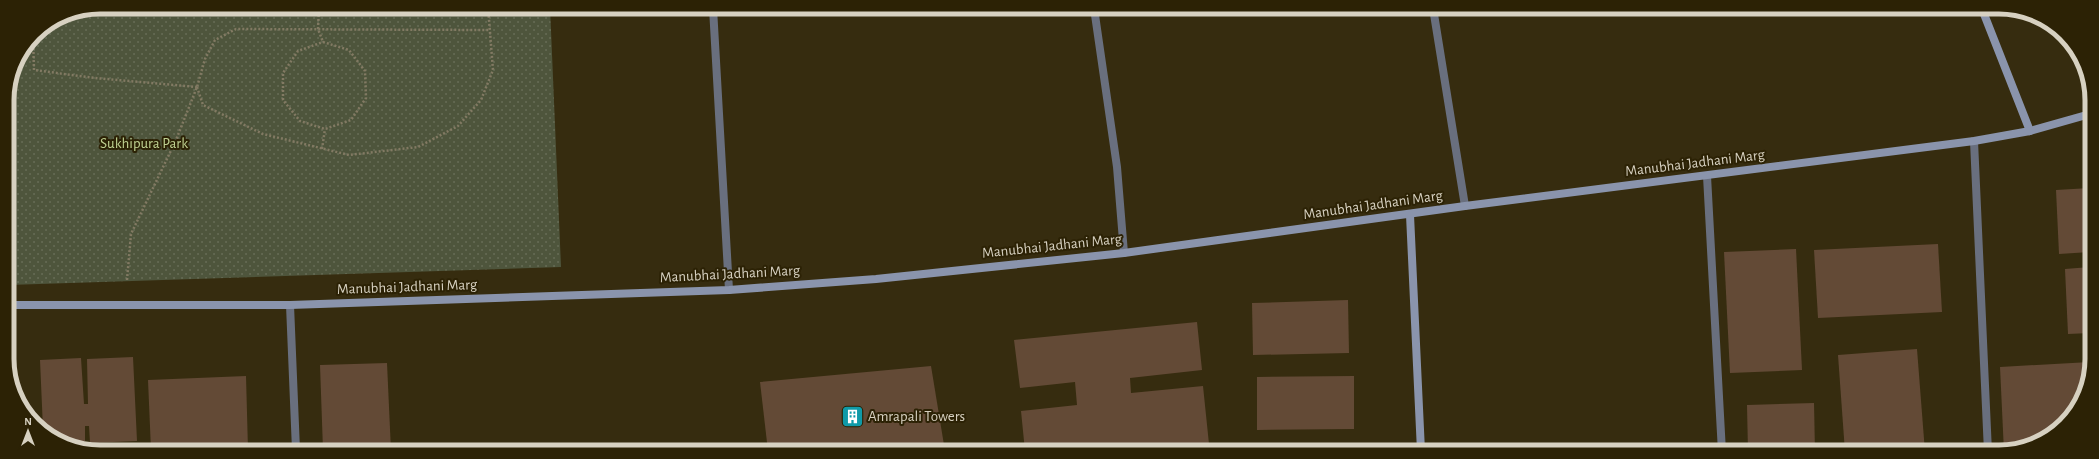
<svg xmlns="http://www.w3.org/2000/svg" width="2099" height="459" viewBox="0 0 2099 459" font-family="'Alegreya Sans',sans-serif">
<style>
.park{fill:url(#park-dots)}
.building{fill:#634a36}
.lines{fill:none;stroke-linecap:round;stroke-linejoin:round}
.path{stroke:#827a63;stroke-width:2.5;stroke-dasharray:2 2;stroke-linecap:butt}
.street{stroke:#696f7e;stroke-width:8}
.secondary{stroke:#8a94ac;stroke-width:8}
.labels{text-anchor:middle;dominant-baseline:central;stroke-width:4;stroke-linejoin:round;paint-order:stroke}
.park-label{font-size:15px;fill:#bfd191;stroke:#2c2205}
.street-label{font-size:15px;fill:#d7d1c1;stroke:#2c2205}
.poi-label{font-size:15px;fill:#d7d1c1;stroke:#2c2205;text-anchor:start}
.rim{fill:none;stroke:#d7d1c1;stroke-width:5}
</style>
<defs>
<pattern id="park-dots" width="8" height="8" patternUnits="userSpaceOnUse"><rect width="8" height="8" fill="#4e553c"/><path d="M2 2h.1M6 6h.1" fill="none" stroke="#676c56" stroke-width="1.8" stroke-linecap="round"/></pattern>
</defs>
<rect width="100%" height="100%" fill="#362c0f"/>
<path class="park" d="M100,7h450l11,260 -553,18 -1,-191 10,-35 17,-25 31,-20z"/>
<g class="building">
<path d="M767,8h40v1l-40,5z"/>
<path d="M2090,188v64l-31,2 -3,-64z"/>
<path d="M1938,244l4,68 -124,6 -4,-68z"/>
<path d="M1796,249l6,121 -72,3 -6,-121z"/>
<path d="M2090,267v66l-22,1 -3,-65z"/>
<path d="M1348,300l1,53 -96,2 -1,-52z"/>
<path d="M1197,322l5,48 -72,8 1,15 72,-7 6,58 -64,7h-120l-4,-40 56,-6 -2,-23 -55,6 -6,-48z"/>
<path d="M1917,349l8,103h-80l-7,-97z"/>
<path d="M133,357l4,84 -47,2 -1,-17h-4v15l-19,1 -23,-13 -3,-69 41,-2 3,46h4l-1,-45z"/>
<path d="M2090,362v15l-11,29 -19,23 -56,23 -4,-85z"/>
<path d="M387,363l4,88 -68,-1 -3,-85z"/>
<path d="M931,366l14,85h-177l-8,-69z"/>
<path d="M246,376l2,74h-97l-3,-70z"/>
<path d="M1354,376v53l-97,1v-53z"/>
<path d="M1814,403l1,49h-67l-1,-47z"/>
</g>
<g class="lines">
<g class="path">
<path d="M319,7l-1,22 5,13"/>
<path d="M33,36l1,34 61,8 102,9"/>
<path d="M323,42l26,8 16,21 1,27 -15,22 -26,9 -25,-8 -17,-21v-27l15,-22z"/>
<path d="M197,87l6,18 60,29 86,21 69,-8 40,-21 23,-26 12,-30 -5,-63"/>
<path d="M322,149l3,-20"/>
<path d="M127,280l4,-46 45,-94 21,-53 8,-28 10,-19 21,-11 253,1"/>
</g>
<g class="street">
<path d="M713,8l16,282"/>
<path d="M1094,8l23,159 7,86"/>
<path d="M1433,8l32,198"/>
<path d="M1974,141l14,311"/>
<path d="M1707,176l15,276"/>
<path d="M290,305l6,145"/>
</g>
<g class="secondary">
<path d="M1982,9l48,122"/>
<path d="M1410,215l11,236"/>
<path d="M8,305h282l439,-15 147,-11 248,-26 341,-47 509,-65 56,-10 60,-17"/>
</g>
</g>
<defs>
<symbol id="building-square" viewBox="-11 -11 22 22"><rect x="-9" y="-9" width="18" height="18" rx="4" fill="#0f9aa8" stroke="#2c2205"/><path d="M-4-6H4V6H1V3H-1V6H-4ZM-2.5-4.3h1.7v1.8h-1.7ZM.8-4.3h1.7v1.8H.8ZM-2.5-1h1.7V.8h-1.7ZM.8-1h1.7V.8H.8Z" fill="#fff"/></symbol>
</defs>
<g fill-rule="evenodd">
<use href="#building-square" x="840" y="404" width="25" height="25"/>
</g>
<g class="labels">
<g class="park-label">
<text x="144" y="143">Sukhipura Park</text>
</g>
<g class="street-label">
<text transform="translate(1695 163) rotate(-7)">Manubhai Jadhani Marg</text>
<text transform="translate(1373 205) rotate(-8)">Manubhai Jadhani Marg</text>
<text transform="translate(1052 246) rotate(-6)">Manubhai Jadhani Marg</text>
<text transform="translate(730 274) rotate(-3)">Manubhai Jadhani Marg</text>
<text transform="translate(407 287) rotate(-2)">Manubhai Jadhani Marg</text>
</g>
<g class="poi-label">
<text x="868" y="416">Amrapali Towers</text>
</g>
</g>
<path d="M0 0H2099V459H0ZM100 14H1999A86 86 0 0 1 2085 100V359A86 86 0 0 1 1999 445H100A86 86 0 0 1 14 359V100A86 86 0 0 1 100 14Z" fill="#2c2205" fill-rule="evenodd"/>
<path class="rim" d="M100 14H1999A86 86 0 0 1 2085 100V359A86 86 0 0 1 1999 445H100A86 86 0 0 1 14 359V100A86 86 0 0 1 100 14Z"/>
<g transform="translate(28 431)" stroke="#2c2205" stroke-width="3" paint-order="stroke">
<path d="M0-3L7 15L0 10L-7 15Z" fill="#d7d1c1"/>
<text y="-6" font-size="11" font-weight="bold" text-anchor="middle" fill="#d7d1c1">N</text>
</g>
</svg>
